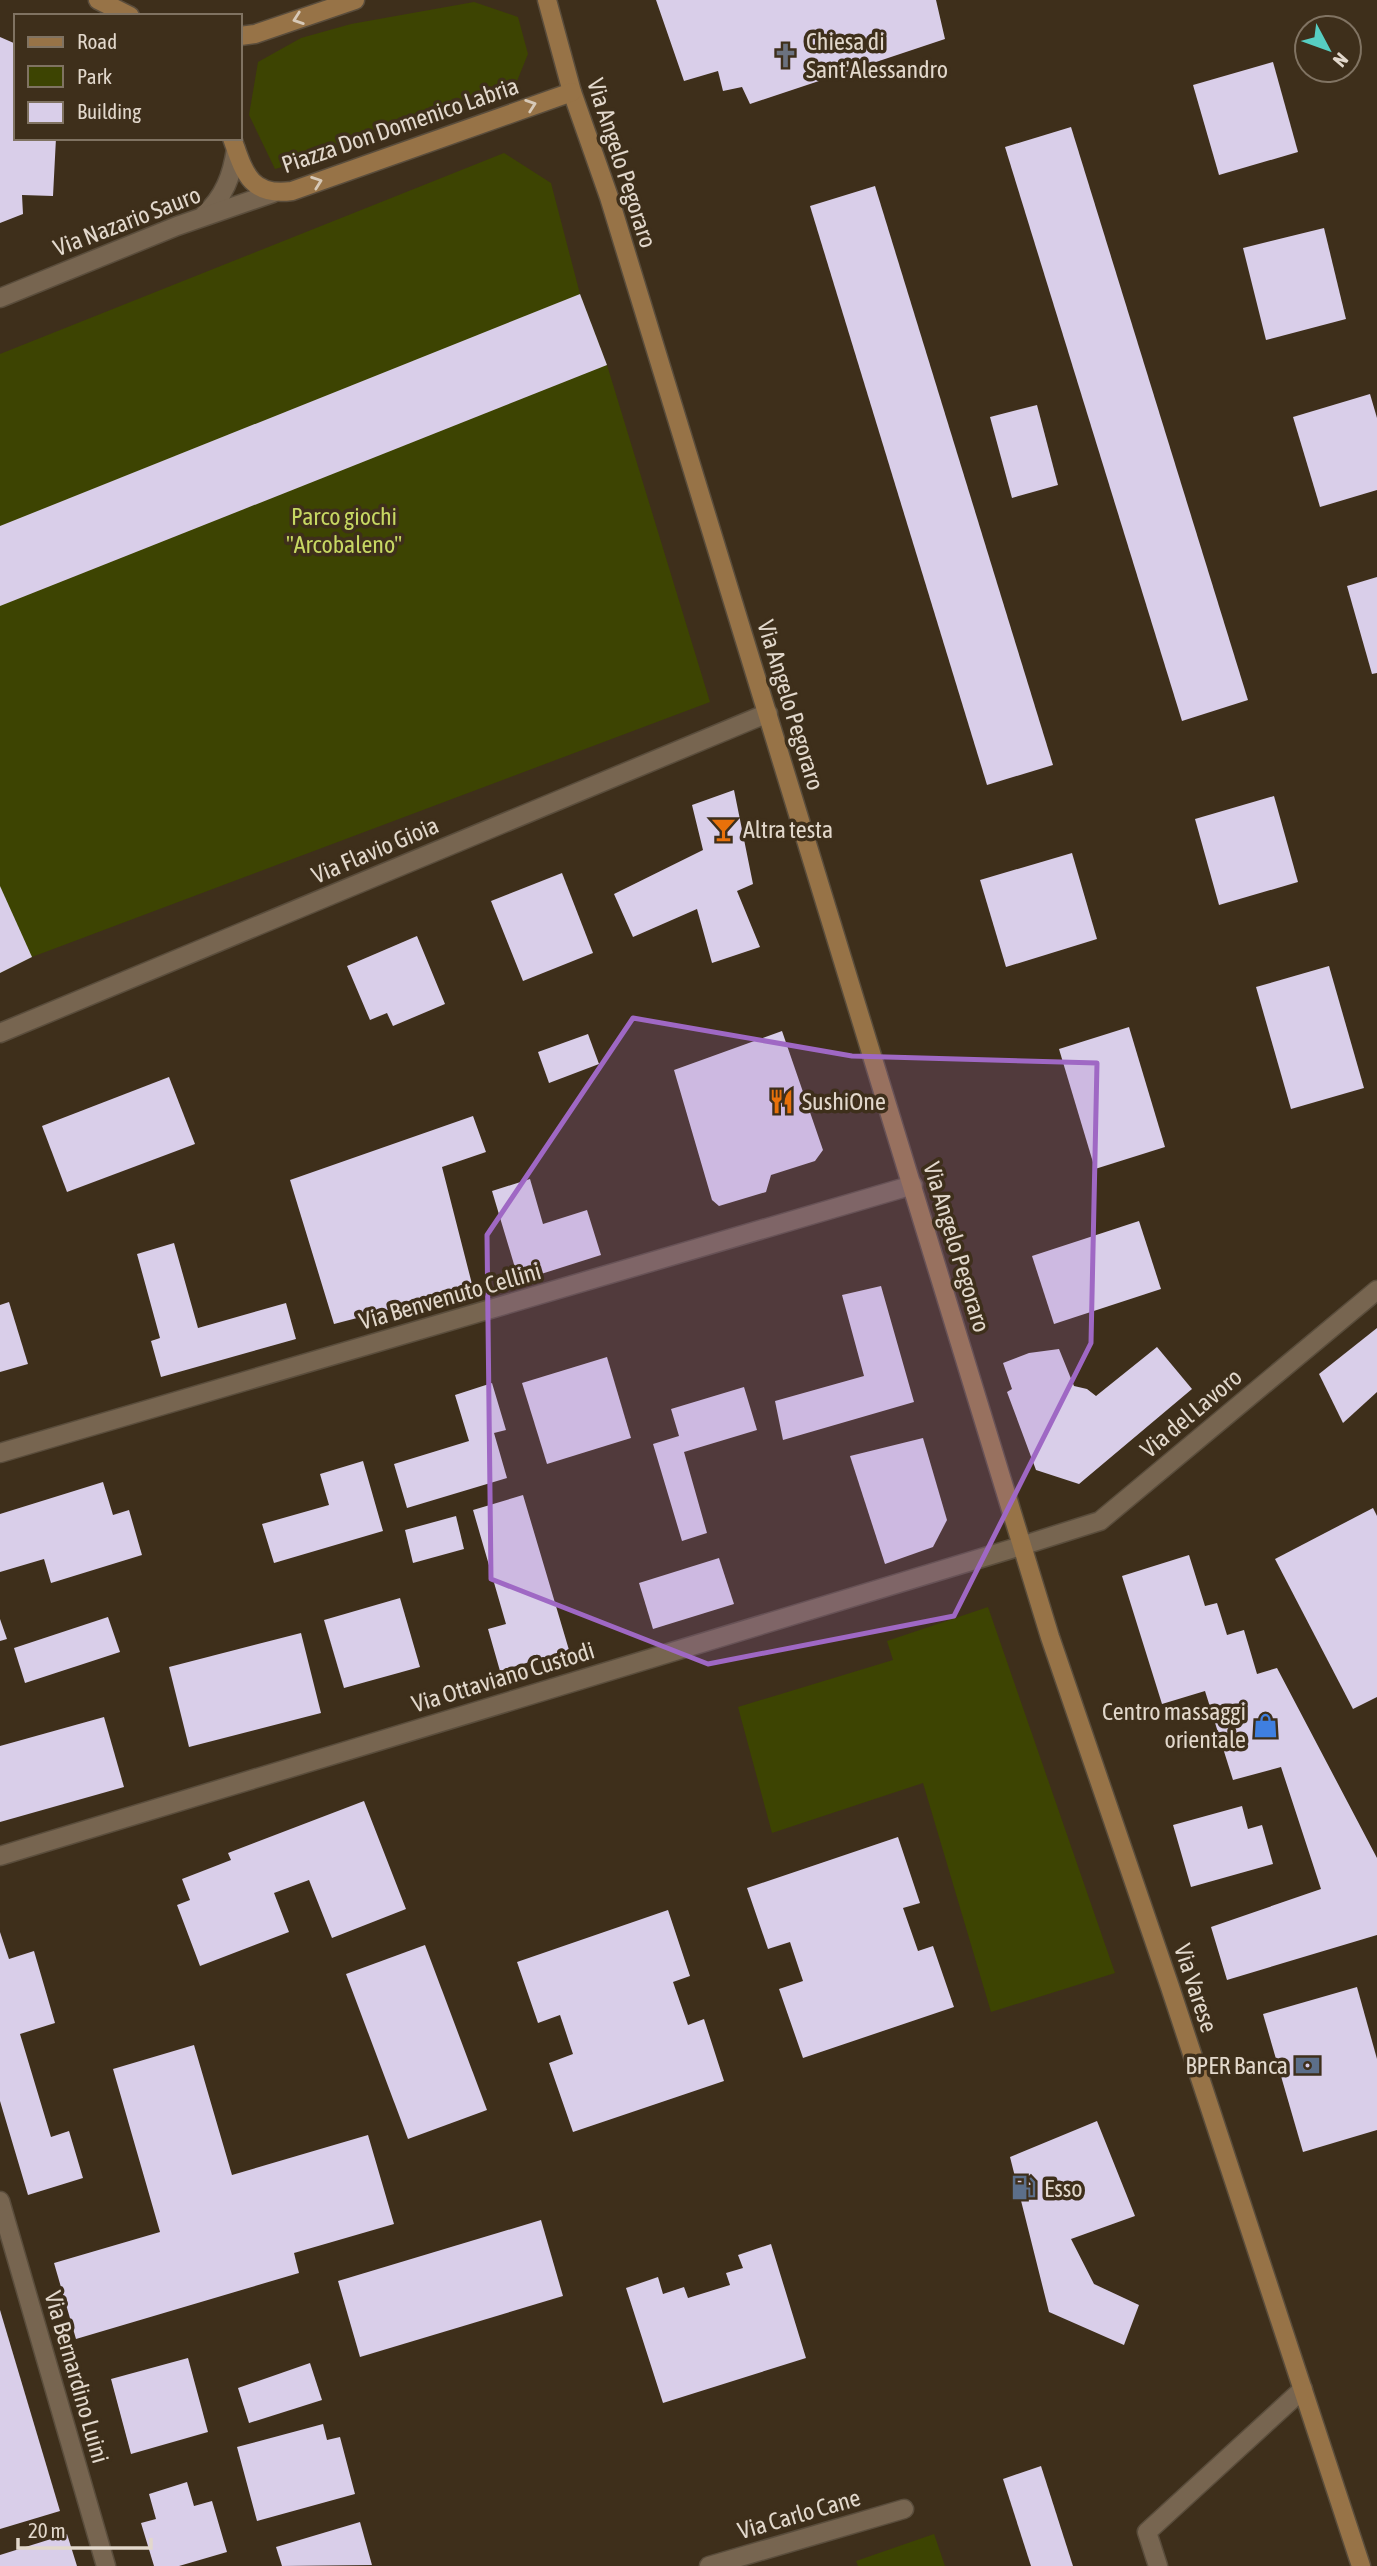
<svg xmlns="http://www.w3.org/2000/svg" width="1377" height="2566" viewBox="0 0 1377 2566" font-family="'Asap Condensed',sans-serif">
<style>
.green{fill:#3d4402}
.building{fill:#d9cee9}
.lines{fill:none;stroke-linecap:round;stroke-linejoin:round}
.service-casing{stroke:#5a4d3c;stroke-width:21}
.minor-casing{stroke:#5a4d3c;stroke-width:21}
.tertiary-casing{stroke:#5a4d3c;stroke-width:21}
.secondary-casing{stroke:#5a4d3c;stroke-width:21}
.service{stroke:#776550;stroke-width:18}
.minor{stroke:#776550;stroke-width:18}
.tertiary{stroke:#776550;stroke-width:18}
.secondary{stroke:#977347;stroke-width:18}
.oneway{stroke:#d7c9b8}
.marked{fill:#9f68c4;fill-opacity:0.2;stroke:#9f68c4;stroke-width:5;stroke-linejoin:round}
.labels{text-anchor:middle;dominant-baseline:central;stroke-width:7;stroke-linejoin:round;paint-order:stroke}
.poi-label{font-size:24px;fill:#e2d8cc;stroke:#3e2f1b;text-anchor:start}
.street-label{font-size:24px;fill:#e2d8cc;stroke:#3e2f1b}
.park-label{font-size:24px;fill:#c7d863;stroke:#3e2f1b}
</style>
<rect width="100%" height="100%" fill="#3e2f1b"/>
<g class="green">
<path d="M474,2l44,15 10,37 -11,27 -64,37 -178,51 -26,-54 9,-53 43,-24 50,-14z"/>
<path d="M504,153l47,30 29,111 27,71 103,337 -678,255 -32,16v-619z"/>
<path d="M988,1607l127,366 -124,39 -68,-229 -151,50 -34,-126 155,-47 -6,-19z"/>
<path d="M934,2534l11,32h-87l-2,-5z"/>
</g>
<g class="building">
<path d="M656,0h280l9,39 -195,65 -8,-17 -19,4 -5,-20 -34,10z"/>
<path d="M0,37l16,7v94h40l-3,58 -31,-1 1,19 -23,9z"/>
<path d="M1273,62l25,90 -79,23 -26,-90z"/>
<path d="M1071,127l177,573 -66,21 -177,-574z"/>
<path d="M875,186l178,579 -66,20 -177,-579z"/>
<path d="M1324,228l22,91 -80,21 -23,-92z"/>
<path d="M580,294l27,71 -607,241v-80z"/>
<path d="M1370,394l7,24v72l-57,17 -27,-90z"/>
<path d="M1037,405l21,80 -46,13 -22,-81z"/>
<path d="M1377,577v96l-5,1 -25,-88z"/>
<path d="M734,790l19,94 -16,7 23,56 -48,16 -15,-54 -64,28 -19,-43 89,-44 -11,-45z"/>
<path d="M1274,796l24,86 -79,23 -24,-86z"/>
<path d="M1072,853l25,86 -91,28 -26,-87z"/>
<path d="M562,873l31,80 -70,28 -32,-80z"/>
<path d="M0,886l32,71 -32,16z"/>
<path d="M417,936l28,68 -52,22 -6,-13 -17,7 -23,-54z"/>
<path d="M1329,966l35,122 -73,21 -35,-122z"/>
<path d="M1129,1027l36,120 -70,22 -36,-120z"/>
<path d="M782,1031l41,119 -8,11 -44,14 -5,17 -47,14 -7,-6 -38,-130z"/>
<path d="M588,1034l11,30 -50,19 -11,-31z"/>
<path d="M169,1077l26,67 -128,48 -25,-66z"/>
<path d="M473,1116l13,36 -44,15 31,121 -139,36 -44,-144z"/>
<path d="M530,1179l13,45 44,-14 14,45 -82,26 -27,-90z"/>
<path d="M1139,1221l22,68 -107,35 -22,-68z"/>
<path d="M174,1243l24,85 88,-25 10,36 -135,38 -10,-36 9,-3 -23,-84z"/>
<path d="M881,1286l33,116 -131,38 -8,-39 89,-25 -22,-81z"/>
<path d="M9,1302l19,62 -28,8v-67z"/>
<path d="M1377,1328v64l-34,31 -24,-49z"/>
<path d="M1157,1347l35,42 -113,95 -43,-14 -29,-78 5,-3 -9,-26 26,-10 30,-4 15,37 13,3 9,7z"/>
<path d="M607,1357l24,81 -84,26 -25,-81z"/>
<path d="M492,1383l14,47 -12,3 13,45 -100,30 -13,-44 75,-23 -14,-46z"/>
<path d="M744,1387l13,43 -73,22 23,81 -25,8 -29,-97 26,-8 -8,-27z"/>
<path d="M923,1438l24,82 -14,27 -48,17 -35,-108z"/>
<path d="M363,1461l20,70 -109,32 -12,-39 67,-19 -9,-31z"/>
<path d="M103,1482l10,33 16,-5 13,45 -91,28 -7,-24 -44,13v-58z"/>
<path d="M523,1495l46,155 -69,21 -12,-42 18,-5 -33,-114z"/>
<path d="M1373,1508l4,8v181l-24,12 -78,-150z"/>
<path d="M456,1516l8,33 -51,14 -8,-33z"/>
<path d="M1189,1555l16,51 12,-3 10,32 17,-5 13,44 20,-6 100,190v77l-150,45 -16,-53 110,-38 -40,-122 -48,13 -28,-89 -43,13 -40,-128z"/>
<path d="M719,1558l15,46 -81,25 -14,-46z"/>
<path d="M400,1598l20,69 -76,21 -20,-68z"/>
<path d="M108,1617l12,35 -95,31 -11,-35z"/>
<path d="M0,1619l7,20 -7,2z"/>
<path d="M301,1633l20,80 -132,34 -20,-80z"/>
<path d="M104,1717l20,70 -124,35v-76z"/>
<path d="M364,1801l42,108 -74,29 -23,-58 -35,13 15,39 -89,34 -23,-61 13,-5 -8,-21 49,-19 -3,-7z"/>
<path d="M1242,1806l6,23 14,-4 11,39 -82,23 -18,-62z"/>
<path d="M898,1837l22,66 -17,5 15,43 15,-5 21,61 -151,51 -24,-69 24,-8 -13,-39 -22,7 -21,-61z"/>
<path d="M668,1910l22,66 -17,6 15,43 16,-6 20,62 -151,51 -24,-69 24,-9 -13,-39 -22,8 -21,-61z"/>
<path d="M0,1932l9,27 25,-8 21,72 -35,11 31,103 18,-6 14,47 -55,17 -28,-94z"/>
<path d="M425,1945l62,165 -79,29 -62,-165z"/>
<path d="M1357,1987l20,72v71l-74,22 -40,-138z"/>
<path d="M194,2045l38,130 136,-40 26,89 -100,29 5,20 -223,66 -22,-76 106,-31 -47,-163z"/>
<path d="M1097,2121l38,95 -64,23 23,45 45,21 -15,40 -75,-33 -39,-155z"/>
<path d="M541,2220l22,76 -203,61 -22,-76z"/>
<path d="M771,2244l35,114 -143,45 -37,-115 32,-11 5,17 21,-7 4,11 42,-13 -4,-12 17,-5 -5,-13z"/>
<path d="M0,2310l60,201 -60,18z"/>
<path d="M188,2358l20,74 -77,22 -20,-75z"/>
<path d="M310,2363l12,37 -73,23 -11,-35z"/>
<path d="M323,2424l4,16 13,-3 15,57 -98,27 -20,-74z"/>
<path d="M1041,2466l32,100h-42l-28,-87z"/>
<path d="M187,2482l7,24 18,-5 15,51 -48,14h-25l-13,-43 15,-4 -7,-25z"/>
<path d="M360,2522l12,43 -90,1 -6,-19z"/>
<path d="M67,2534l10,32h-77v-11z"/>
</g>
<g class="lines">
<defs>
<path id="service" d="M1158,2566l-11,-34 156,-143"/>
<g id="minor">
<path d="M0,1033l768,-320"/>
<path d="M0,1453l913,-268"/>
<path d="M0,1856l1021,-310"/>
<path d="M0,2201l106,365"/>
<path d="M709,2566l195,-57"/>
</g>
<g id="tertiary">
<path d="M204,215c20,-18 28,-39 32,-66"/>
<path d="M0,298l177,-72 96,-33"/>
<path d="M1021,1546l79,-25 277,-231"/>
</g>
<g id="secondary">
<path d="M98,0l32,16"/>
<path d="M547,0l25,92 37,105 441,1440 120,350 191,579"/>
<path d="M240,36l15,-2 100,-34"/>
<path d="M232,138c12,34 18,59 60,53l280,-99"/>
</g>
</defs>
<use href="#service" class="service-casing"/>
<use href="#minor" class="minor-casing"/>
<use href="#tertiary" class="tertiary-casing"/>
<use href="#secondary" class="secondary-casing"/>
<use href="#service" class="service"/>
<use href="#minor" class="minor"/>
<use href="#tertiary" class="tertiary"/>
<use href="#secondary" class="secondary"/>
</g>
<defs><path id="oneway-chevron" d="M-2-3.5L2.5 0L-2 3.5" fill="none" stroke-width="1.6" stroke-linecap="round" stroke-linejoin="round" transform="scale(1.75)"/></defs>
<g class="oneway">
<use href="#oneway-chevron" transform="translate(298 19) rotate(161)"/>
<use href="#oneway-chevron" transform="translate(531 105) rotate(-19)"/>
<use href="#oneway-chevron" transform="translate(317 182) rotate(-20)"/>
</g>
<path class="marked" d="M633,1018l219,38 245,7 -6,280 -137,273 -246,48 -217,-85 -4,-344z"/>
<defs>
<symbol id="church-bare" viewBox="-9 -9 18 18"><path d="M-1.2-6h2.4v3.5h3.3v2.4h-3.3V6h-2.4V-.1h-3.3v-2.4h3.3Z" fill="#6b7280" stroke="#3e2f1b" stroke-width="2.5" paint-order="stroke"/></symbol>
<symbol id="bar-bare" viewBox="-9 -9 18 18"><path d="M-6-5H6L.8 .8V4.5H3.5V6h-7V4.5H-.8V.8Z" fill="#e8710a" stroke="#3e2f1b" stroke-width="2.5" paint-order="stroke"/></symbol>
<symbol id="restaurant-bare" viewBox="-9 -9 18 18"><path d="M-5-6h1v4h1v-4h1v4h1v-4h1v5L-1.5 .5V6h-2V.5L-5-1ZM5-6V6H3V1.5H1.5Q1.5-4 5-6Z" fill="#e8710a" stroke="#3e2f1b" stroke-width="2.5" paint-order="stroke"/></symbol>
<symbol id="shop-bare" viewBox="-9 -9 18 18"><path d="M-5-2.5h2.3a2.7 3.5 0 0 1 5.4 0H5L5.5 6h-11ZM-1.5-2.5h3a1.5 2.3 0 0 0-3 0Z" fill="#3f7fe0" stroke="#3e2f1b" stroke-width="2.5" paint-order="stroke"/></symbol>
<symbol id="bank-bare" viewBox="-9 -9 18 18"><path d="M-6-4H6V4H-6ZM0-2.3a2.3 2.3 0 1 0 0 4.6a2.3 2.3 0 1 0 0-4.6Z" fill="#5c6f8a" stroke="#3e2f1b" stroke-width="2.5" paint-order="stroke"/></symbol>
<symbol id="fuel-bare" viewBox="-9 -9 18 18"><path d="M-5.5-6h7V0h2V4h1.3V-2.5L3-4.5l.8-.8L6-3V5H2.5V1h-1V6h-7ZM-4.2-4.7v3.2H.2V-4.7Z" fill="#5c6f8a" stroke="#3e2f1b" stroke-width="2.5" paint-order="stroke"/></symbol>
</defs>
<g fill-rule="evenodd">
<use href="#church-bare" x="768" y="38" width="35" height="35"/>
<use href="#bar-bare" x="706" y="812" width="35" height="35"/>
<use href="#restaurant-bare" x="764" y="1084" width="35" height="35"/>
<use href="#shop-bare" x="1248" y="1708" width="35" height="35"/>
<use href="#bank-bare" x="1290" y="2048" width="35" height="35"/>
<use href="#fuel-bare" x="1006" y="2170" width="35" height="35"/>
</g>
<g class="labels">
<g class="poi-label">
<text x="806" y="41">Chiesa di<tspan x="806" dy="28">Sant'Alessandro</tspan></text>
<text x="743" y="829">Altra testa</text>
<text x="802" y="1101">SushiOne</text>
<text x="1246" y="1711" text-anchor="end">Centro massaggi<tspan x="1246" dy="28">orientale</tspan></text>
<text x="1288" y="2065" text-anchor="end">BPER Banca</text>
<text x="1044" y="2188">Esso</text>
</g>
<g class="street-label">
<text transform="translate(400 125) rotate(-19)">Piazza Don Domenico Labria</text>
<text transform="translate(622 163) rotate(72)">Via Angelo Pegoraro</text>
<text transform="translate(127 221) rotate(-21)">Via Nazario Sauro</text>
<text transform="translate(791 705) rotate(73)">Via Angelo Pegoraro</text>
<text transform="translate(375 850) rotate(-23)">Via Flavio Gioia</text>
<text transform="translate(957 1247) rotate(73)">Via Angelo Pegoraro</text>
<text transform="translate(450 1296) rotate(-16)">Via Benvenuto Cellini</text>
<text transform="translate(1191 1413) rotate(-40)">Via del Lavoro</text>
<text transform="translate(503 1677) rotate(-17)">Via Ottaviano Custodi</text>
<text transform="translate(1196 1988) rotate(72)">Via Varese</text>
<text transform="translate(77 2377) rotate(74)">Via Bernardino Luini</text>
<text transform="translate(799 2514) rotate(-16)">Via Carlo Cane</text>
</g>
<g class="park-label">
<text x="344" y="516">Parco giochi<tspan x="344" dy="28">"Arcobaleno"</tspan></text>
</g>
</g>
<rect x="14" y="14" width="228" height="126" fill="#3e2f1b" stroke="#807362" stroke-width="2"/>
<rect x="28" y="37" width="35" height="10" fill="#977347" stroke="#807362" stroke-width="2"/>
<text x="77" y="49" font-size="21" fill="#e2d8cc">Road</text>
<rect x="28" y="66" width="35" height="21" fill="#3d4402" stroke="#807362" stroke-width="2"/>
<text x="77" y="84" font-size="21" fill="#e2d8cc">Park</text>
<rect x="28" y="102" width="35" height="21" fill="#d9cee9" stroke="#807362" stroke-width="2"/>
<text x="77" y="119" font-size="21" fill="#e2d8cc">Building</text>
<g transform="translate(1328 49) rotate(131)"><circle r="33" fill="#3e2f1b" stroke="#807362" stroke-width="2"/>
<path d="M0-5L12 26L0 18L-12 26Z" fill="#57cec2"/>
<text y="-10" font-size="19" font-weight="bold" text-anchor="middle" fill="#e2d8cc">N</text>
</g>
<path d="M18 2538v10h133v-10" fill="none" stroke="#e2d8cc" stroke-width="3.5"/>
<text x="28" y="2538" font-size="21" fill="#e2d8cc" stroke="#3e2f1b" stroke-width="5" paint-order="stroke">20 m</text>
</svg>
